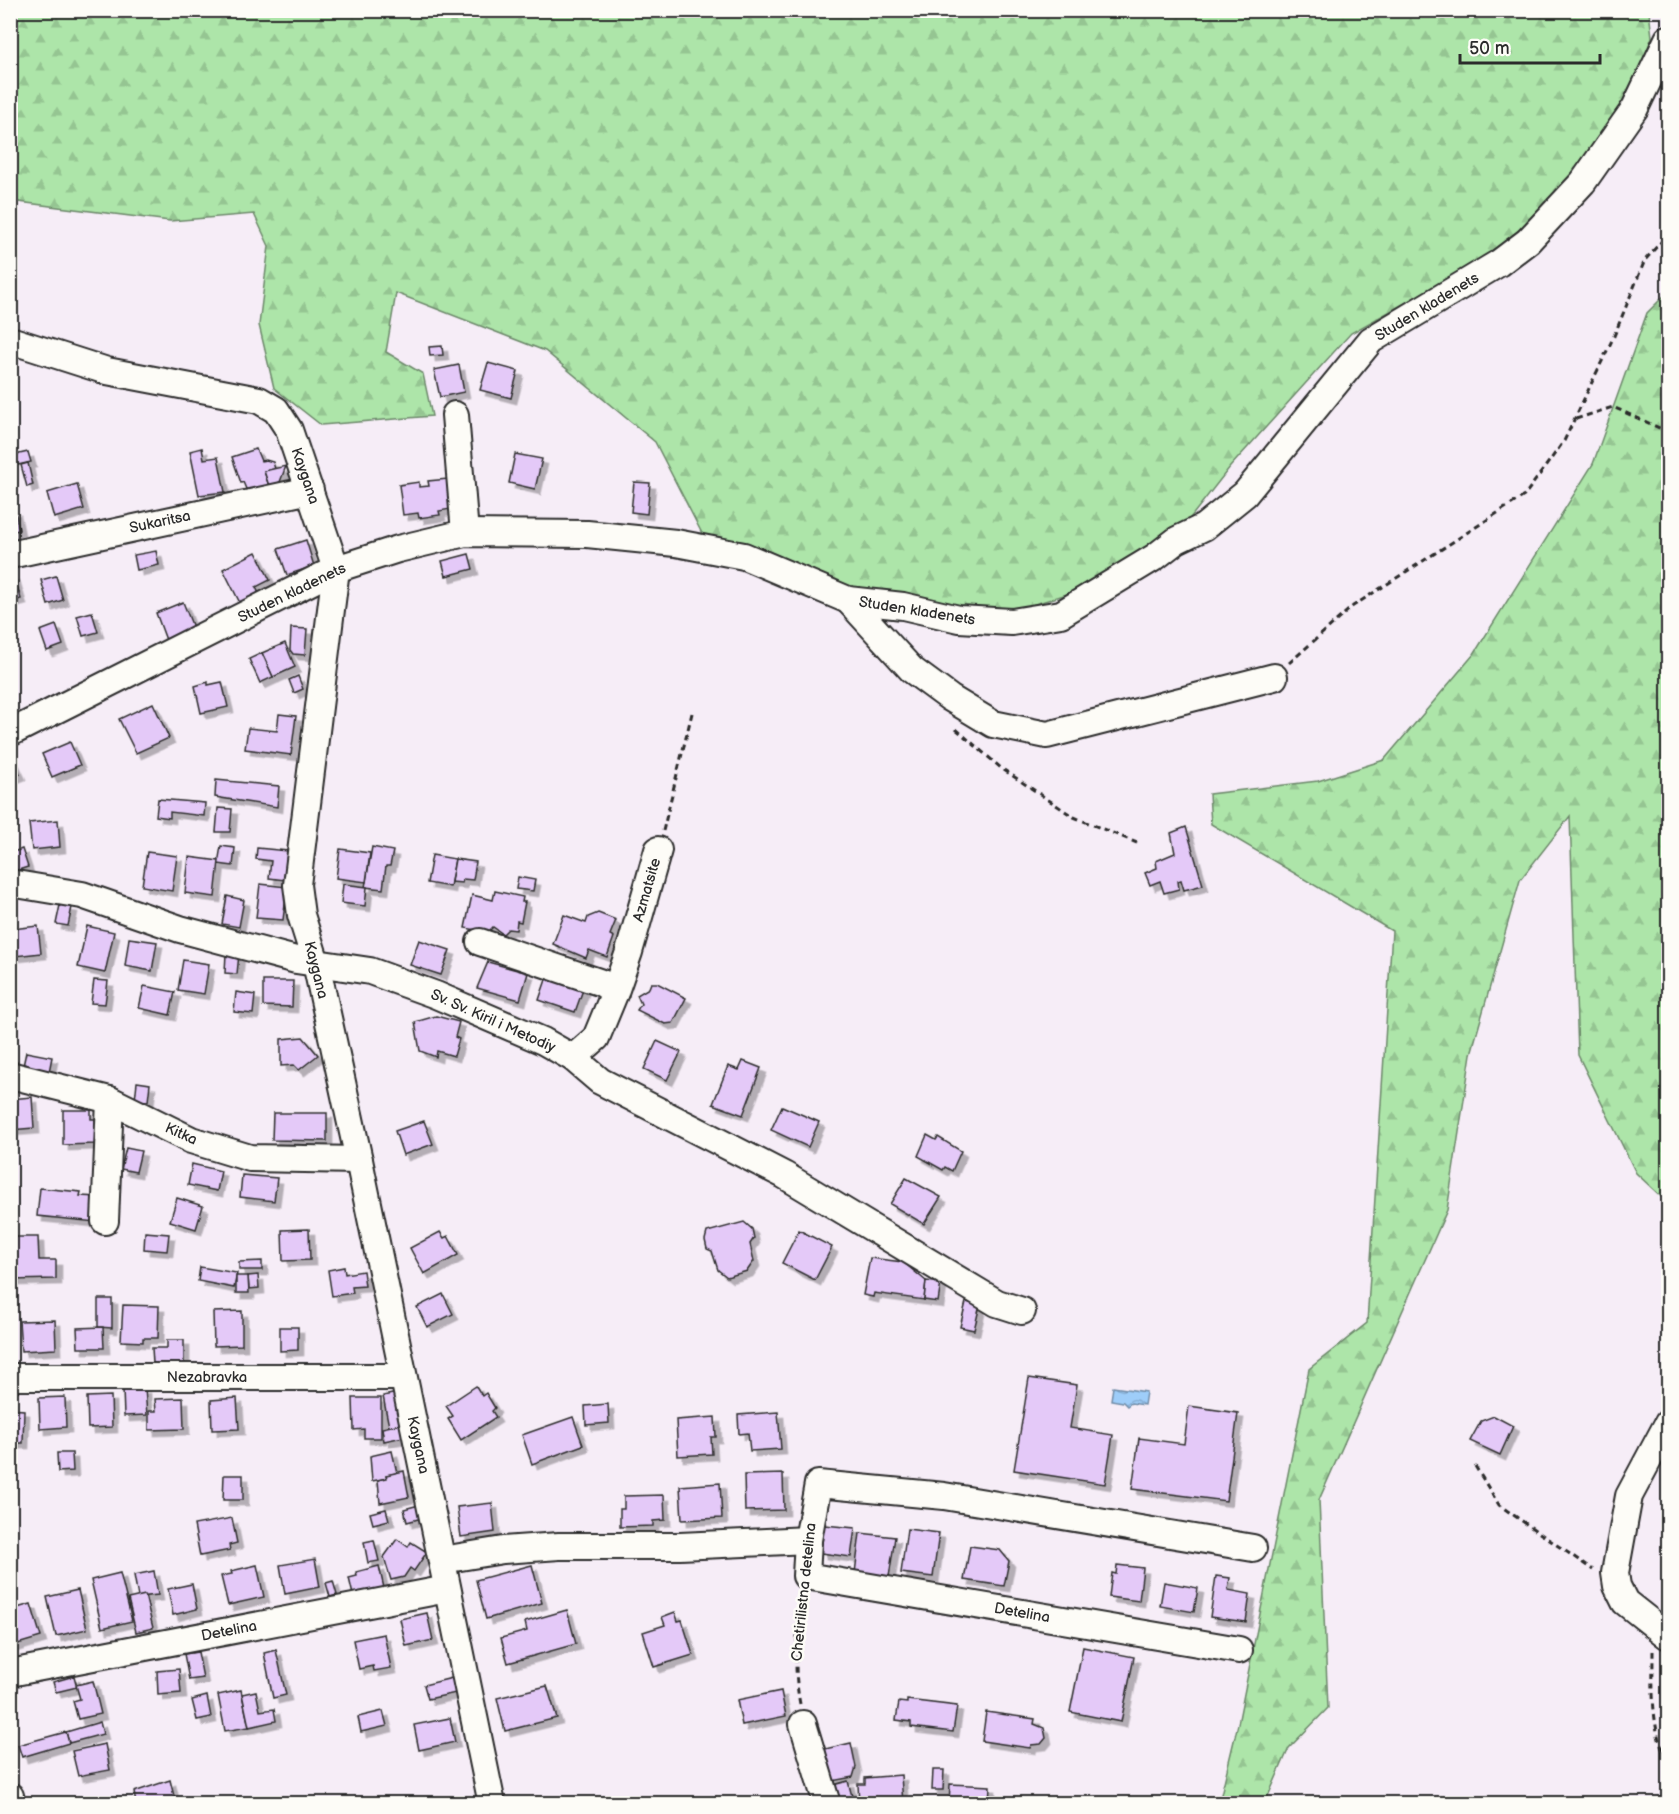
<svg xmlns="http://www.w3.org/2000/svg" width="1679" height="1814" viewBox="0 0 1679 1814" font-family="'Balsamiq Sans',sans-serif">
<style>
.forest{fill:url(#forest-firs);stroke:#6c886a;stroke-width:1.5}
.water{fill:url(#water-waves);stroke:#708ca7;stroke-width:1.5}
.building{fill:#e4c9f8;stroke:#2b2b2b;stroke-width:1.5;filter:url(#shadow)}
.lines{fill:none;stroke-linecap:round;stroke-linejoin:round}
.minor-casing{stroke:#2b2b2b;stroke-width:30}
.path{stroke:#2b2b2b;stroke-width:3;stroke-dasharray:6 4.5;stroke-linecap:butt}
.minor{stroke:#fdfcf7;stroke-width:26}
.labels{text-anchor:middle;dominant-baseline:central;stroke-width:5;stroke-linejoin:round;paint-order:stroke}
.street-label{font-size:15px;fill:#2b2b2b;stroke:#fdfcf7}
</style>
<defs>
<pattern id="forest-firs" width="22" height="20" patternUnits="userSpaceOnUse" patternTransform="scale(1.5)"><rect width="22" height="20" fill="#ade5a9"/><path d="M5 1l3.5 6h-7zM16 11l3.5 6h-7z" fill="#95c592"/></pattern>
<pattern id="water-waves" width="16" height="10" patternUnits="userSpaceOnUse" patternTransform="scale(1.5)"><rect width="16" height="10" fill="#9ecdf9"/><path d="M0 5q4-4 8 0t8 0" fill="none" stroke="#88b0d6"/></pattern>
<filter id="shadow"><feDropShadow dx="5.5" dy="5.5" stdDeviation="0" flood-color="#0004"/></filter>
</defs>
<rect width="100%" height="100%" fill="#f6edf7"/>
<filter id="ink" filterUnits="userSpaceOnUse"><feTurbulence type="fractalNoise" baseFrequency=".0167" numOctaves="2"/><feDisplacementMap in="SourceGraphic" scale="12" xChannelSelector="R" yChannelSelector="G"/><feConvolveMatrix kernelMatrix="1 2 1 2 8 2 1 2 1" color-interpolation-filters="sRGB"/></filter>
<g filter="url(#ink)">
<g class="forest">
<path d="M11,11h1638l3,26 -36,94 -118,120 -147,82 -121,134 -50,64 -100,59 -84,26 -72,8 -215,-77 -54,-105 -110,-91 -149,-58 -10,59 37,22 9,42 -111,9 -47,-37 -15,-63 10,-79 -15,-32 -84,7 -159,-20z"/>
<path d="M1668,292v911l-32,-30 -58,-118 -8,-239 -50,64 -49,174 -24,156 -128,290 9,208 -39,40 -24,55h-46l19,-79 71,-355 58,-46 25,-392 -181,-107 -2,-30 109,-13 66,-21 90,-106 119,-190 54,-151z"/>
</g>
<path class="water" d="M1113,1387l33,5 -2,13 -13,-2 -4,3 -4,-4 -12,-2z"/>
<g class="building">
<path d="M442,346l1,9 -13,1 -1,-9z"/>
<path d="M488,363l30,8 -7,27 -31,-8z"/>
<path d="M459,365l5,27 -24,5 -6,-27z"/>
<path d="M202,448l2,11 14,-2 7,35 -26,3 -9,-44z"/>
<path d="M256,449l5,12 5,-1 7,2 2,7 -11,2 6,18 -13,4 -11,-4 -3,-7 -2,1 -9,-26z"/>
<path d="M28,452l3,10 -13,3 -3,-10z"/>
<path d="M515,454l27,5 -7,30 -26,-6z"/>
<path d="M28,463l5,22 -6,2 -6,-22z"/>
<path d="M286,466l-6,16 -11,4 -5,-15z"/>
<path d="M448,479l3,30 -12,2 1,4 -21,3 -1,-5 -15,2 -4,-30 20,-3v5l10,-1 -1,-5z"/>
<path d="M634,482l16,1 -3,31 -16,-2z"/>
<path d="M77,484l7,25 -30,9 -7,-25z"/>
<path d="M15,510l4,20 -9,2v-21z"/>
<path d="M306,540l8,26 -27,9 -9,-26z"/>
<path d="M156,551l3,14 -22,5 -3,-15z"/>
<path d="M256,552l14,28 -14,7 4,9 -19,9 -18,-36z"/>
<path d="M469,554l4,15 -27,7 -4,-15z"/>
<path d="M14,575l7,24 -11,3v-25z"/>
<path d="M56,576l7,24 -15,5 -7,-25z"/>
<path d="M183,602l11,28 -28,10 -10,-27z"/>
<path d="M92,612l6,20 -15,4 -6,-20z"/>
<path d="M56,625l7,20 -16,6 -7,-20z"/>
<path d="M291,628l16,1 -2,26 -12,-1 -3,-4z"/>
<path d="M285,643l10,24 -22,10 -11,-24z"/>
<path d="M262,653l11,24 -13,6 -11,-24z"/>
<path d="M298,676l5,13 -9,4 -5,-13z"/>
<path d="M208,682v3l14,-3 6,25 -27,6 -6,-27z"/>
<path d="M153,703l16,35 -33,15 -17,-34z"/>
<path d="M279,714l17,2 -5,39 -46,-6 3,-21 29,3z"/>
<path d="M70,742l10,23 -28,12 -10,-23z"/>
<path d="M10,753l10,21 -10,4z"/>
<path d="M216,780l63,6 -2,21 -62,-10z"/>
<path d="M158,799l47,4 -1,13 -34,-4v6l-14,-2z"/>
<path d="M218,808l14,1 -2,23h-14z"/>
<path d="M58,820l2,27 -28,3 -3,-27z"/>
<path d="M1186,827l17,58 -19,5 -3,-10 -3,1 1,8 -15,4 -4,-12 -10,4 -5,-12 12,-5 -1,-7 19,-8 -4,-20z"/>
<path d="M221,846l14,2 -2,18 -15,-2z"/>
<path d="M372,847l21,4 -3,15h-4l-3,23 -18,-2z"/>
<path d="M257,848l31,3 -3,29 -16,-2 2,-17 -15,-2z"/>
<path d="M22,849l6,18 -13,4 -5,-18z"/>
<path d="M340,849l30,4 -4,29 -30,-4z"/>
<path d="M147,852l30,4 -5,35 -30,-5z"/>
<path d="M432,855l23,4 -5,28 -23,-4z"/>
<path d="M189,857l30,4 -4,36 -30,-4z"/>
<path d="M455,859l21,3 -3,18 -10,-1 -1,4 -11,-1z"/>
<path d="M518,877l17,3 -2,11 -17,-2z"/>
<path d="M260,884l27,3 -4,33 -27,-2z"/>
<path d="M343,884l24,3 -2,19 -24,-3z"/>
<path d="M495,891l28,6 -1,5h3l-4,20 -4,-1 -1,9 -8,-1 -5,5 -10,-7 -5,5 -23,-4 7,-33 21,5z"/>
<path d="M227,896l17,4 -5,27 -17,-3z"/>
<path d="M60,905l12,2 -4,19 -12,-2z"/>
<path d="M598,913l18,7 -6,15 4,2 -7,20 -18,-7 -3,8 -33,-14 11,-29 22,8 2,-6z"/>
<path d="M38,926l3,27 -26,3 -3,-27z"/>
<path d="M87,926l27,6 -9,41 -27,-6z"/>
<path d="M129,938l28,4 -5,29 -27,-5z"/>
<path d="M419,940l31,10 -9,25 -31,-10z"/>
<path d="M226,953l13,1 -2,20 -12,-1z"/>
<path d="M183,960l26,4 -5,30 -26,-4z"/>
<path d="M488,962l40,11 -8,27 -43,-12z"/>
<path d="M549,971l36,13 -10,28 -36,-12z"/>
<path d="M94,980l14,1 -3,23 -14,-1z"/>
<path d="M263,981h30l-1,26 -29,-1z"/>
<path d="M651,983h6l29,15 -13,25 -8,1 -28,-14 4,-6 -4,-9 12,-7z"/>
<path d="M144,986l31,6 -5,23 -31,-7z"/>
<path d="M236,992l19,3 -2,19 -19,-2z"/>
<path d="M436,1016l23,6 -4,15 4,2 -5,17 -17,-5 -1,6 -16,-6 -5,-29z"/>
<path d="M303,1037l15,18 -19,15 -5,-5 -13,1v-27z"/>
<path d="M657,1041l24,11 -14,28 -23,-11z"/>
<path d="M26,1052l26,5 -3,15 -26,-6z"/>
<path d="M743,1061l18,7 -18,47 -30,-11 15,-38 11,4z"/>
<path d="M137,1082l13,2 -2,17 -13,-1z"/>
<path d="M32,1097l2,31 -24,2v-31z"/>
<path d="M782,1106l37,16 -11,25 -37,-17z"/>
<path d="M63,1110h28v9h4l1,25 -33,1z"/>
<path d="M273,1113h54v28l-55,-1z"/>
<path d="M424,1121l9,23 -30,11 -8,-24z"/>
<path d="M927,1135l9,5 2,-3 23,14 -9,20 -7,-4 -2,3 -25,-14z"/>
<path d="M126,1148l15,3 -5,21 -15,-3z"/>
<path d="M192,1164l29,7 -4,20 -29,-6z"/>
<path d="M242,1175l35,3 -3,23 -34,-4z"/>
<path d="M906,1178l35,19 -17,27 -34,-20z"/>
<path d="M40,1188l41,4 -1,4 19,1 -3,25 -59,-6z"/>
<path d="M177,1198l26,8 -7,23 -26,-8z"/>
<path d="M744,1222l8,7 2,9 -4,6 4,17 -7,10 -20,6 -9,-7 -6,-19 -5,-2 -2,-9 2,-8z"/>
<path d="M309,1229l1,31 -27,1 -1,-31z"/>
<path d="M799,1230l33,17 -17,33 -33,-17z"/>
<path d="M145,1232l24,2 -2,17 -23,-2z"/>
<path d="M440,1232l4,6 4,-2 10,19 -34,19 -14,-26z"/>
<path d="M10,1237h28l1,23h17v19l-46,1z"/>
<path d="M870,1258l33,4 23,19 -2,19 -50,-7 -1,4 -10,-2z"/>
<path d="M262,1261v9h-23v-8z"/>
<path d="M200,1267l37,6 -3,15 -36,-7z"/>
<path d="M344,1267l1,7 18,-3 2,15 -13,1 1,6 -21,3 -4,-26z"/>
<path d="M258,1275l1,13 -10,1 -1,-13z"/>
<path d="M236,1276h12l1,17h-13z"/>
<path d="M926,1281l15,2 -3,19 -14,-2z"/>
<path d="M443,1294l10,20 -26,13 -10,-20z"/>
<path d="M98,1299h14v29l-14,-1z"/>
<path d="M966,1302l14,3 -6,25 -14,-3z"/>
<path d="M123,1305l36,1 -1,32h-15v4l-22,-1z"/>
<path d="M242,1311v34l-28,1 -1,-34z"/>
<path d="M55,1320l1,29 -35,2 -2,-30z"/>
<path d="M103,1327l1,21h-26l-1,-20z"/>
<path d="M280,1327h18v23l-18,1z"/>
<path d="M167,1340h17v23h-31l-1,-15h15z"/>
<path d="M1029,1378l48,7 -7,43 43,7 -8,49 -91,-14z"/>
<path d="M476,1386l6,10 4,-3 9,15 -3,3 4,6 -35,23 -13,-21 5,-3 -7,-10z"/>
<path d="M145,1388l2,27 -23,1 -1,-27z"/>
<path d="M397,1393l6,31 -14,3 -6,-31z"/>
<path d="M111,1396l1,31 -24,1 -1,-31z"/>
<path d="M65,1397l1,30 -26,2 -1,-31z"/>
<path d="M183,1398l1,31 -35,1v-19h7l-1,-12z"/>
<path d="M237,1398l2,31 -27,1 -1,-30z"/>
<path d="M353,1398h28v40h-17v-9l-10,1z"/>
<path d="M608,1404l1,19 -23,2 -1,-19z"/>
<path d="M1189,1406l49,7 -12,88 -94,-12 7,-51 45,6z"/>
<path d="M10,1409l14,1 -1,33h-13z"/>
<path d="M778,1412l3,37 -31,2 -2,-18 -9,1 -1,-19z"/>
<path d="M1494,1416l19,10 -13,29 -30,-14 11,-20z"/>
<path d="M573,1417l10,28 -51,19 -10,-29z"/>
<path d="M715,1417l1,20h-5l1,17 -34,2 -2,-36z"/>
<path d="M405,1423l3,13 -24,5 -2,-13z"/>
<path d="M392,1451l5,22 -11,2 1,3 -15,3 -2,-25z"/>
<path d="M57,1453h15l1,18 -15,1z"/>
<path d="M404,1471l5,26 -29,6 -2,-23 9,-2 -1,-3z"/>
<path d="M783,1474l1,36 -39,1 -1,-36z"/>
<path d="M224,1475h19v25h-20z"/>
<path d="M720,1483l2,35 -40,2 -2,-34z"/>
<path d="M664,1495l1,25 -12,1v5l-33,1v-18h4v-13z"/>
<path d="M492,1503l3,29 -34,5 -4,-30z"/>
<path d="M419,1505l3,13 -15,4 -3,-13z"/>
<path d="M386,1509l3,11 -16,4 -3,-11z"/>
<path d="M232,1518l5,25 -8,2 1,5 -30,6 -6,-31z"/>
<path d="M824,1525l31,3 -4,29 -30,-4z"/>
<path d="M907,1529l32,4 -6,44 -32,-4z"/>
<path d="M860,1533l35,4 -6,40 -34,-4z"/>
<path d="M397,1539l11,8 3,-5 16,10 -13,19 -4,-3 -6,9 -13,3 -7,-23z"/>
<path d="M374,1540l5,21 -11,2 -4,-21z"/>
<path d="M970,1546l30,4 9,11 -5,25 -40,-6z"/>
<path d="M315,1559l5,28 -35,7 -5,-29z"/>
<path d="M257,1565l7,32 -36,8 -7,-29 11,-2 -1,-3z"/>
<path d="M532,1565l10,38 -56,16 -10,-39z"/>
<path d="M1117,1565l26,3 -4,33 -30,-4 3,-24 4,1z"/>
<path d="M379,1566l5,22 -31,7 -4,-17 8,-2 -1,-4z"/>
<path d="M154,1571l4,24 -20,2 -4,-22z"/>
<path d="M120,1573l12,48 -30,7 -11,-48z"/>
<path d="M1216,1576l14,2 -2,12 22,4 -4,28 -36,-5z"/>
<path d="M333,1581l4,14 -7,2 -4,-14z"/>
<path d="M1164,1582l34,6 -4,24 -34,-6z"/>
<path d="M192,1584l5,25 -24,6 -5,-26z"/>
<path d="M78,1590l9,39 -31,7 -9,-39z"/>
<path d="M145,1595l8,33 -17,4 -8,-33z"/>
<path d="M31,1604l10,33 -30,9 -1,-36z"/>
<path d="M567,1610l9,34 -68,19 -7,-25 26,-7 -2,-9z"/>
<path d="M675,1612l3,9 4,-1 11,35 -39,12 -11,-35 22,-7 -3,-8z"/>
<path d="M427,1613l6,27 -27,6 -6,-27z"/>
<path d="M384,1634l7,34 -17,3 -1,-5 -14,3 -6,-29z"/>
<path d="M1083,1647l51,10 -13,65 -51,-10z"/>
<path d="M276,1650l10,45 -13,3 -9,-45z"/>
<path d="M198,1652l5,26 -14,2 -5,-26z"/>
<path d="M179,1669l2,24 -23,2 -1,-24z"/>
<path d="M74,1676l3,11 -21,5 -3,-10z"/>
<path d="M452,1678l4,15 -28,6 -4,-14z"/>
<path d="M93,1681l8,33 -23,5 -5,-18 7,-2 -4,-14z"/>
<path d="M547,1686l10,32 -52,13 -8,-33z"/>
<path d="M241,1690l8,37 -24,4 -7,-36z"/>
<path d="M256,1691l4,20 14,-2 2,12 -27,6 -7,-33z"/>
<path d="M781,1691l5,25 -44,9 -5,-25z"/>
<path d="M207,1696l4,21 -14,3 -5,-20z"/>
<path d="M907,1700l50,6 -4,26 -42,-5v-5l-15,-2 3,-18 8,1z"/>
<path d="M383,1711l4,15 -26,6 -3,-15z"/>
<path d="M986,1712l49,7 -1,5 10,4 2,10 -5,6 -10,1 -1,3 -48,-7z"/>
<path d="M450,1718l5,24 -36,8 -5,-25z"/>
<path d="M100,1722l3,12 -34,9 -3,-11z"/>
<path d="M66,1732l3,11 -47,14 -4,-12z"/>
<path d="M851,1743l5,24 -3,10 -21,4 -7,-32z"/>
<path d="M105,1744l5,26 -32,6 -6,-25z"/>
<path d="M933,1770h11l-1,20h-11z"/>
<path d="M901,1775l2,29h-44l-1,-20h7v-6z"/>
<path d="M170,1780l6,24h-40l-2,-12z"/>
<path d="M848,1781l6,23h-17l-4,-19z"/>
<path d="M950,1784l40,2 -1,18h-40z"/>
</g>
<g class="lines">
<defs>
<g id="minor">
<path d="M10,340l97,31 152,29 17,10 13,20 47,139 -39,316 4,30 15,48 43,197 133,644"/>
<path d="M455,415l10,118"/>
<path d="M10,555l300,-65"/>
<path d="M848,600l64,70 38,28 43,26 54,11 227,-58"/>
<path d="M10,733l326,-164 62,-20 67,-16 122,1 89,9 68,13 104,44 55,6 56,13 53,3 49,-8 94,-57 22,-17 27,-13 41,-33 126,-154 128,-77 29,-22 55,-59 52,-74 33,-69"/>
<path d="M10,883l72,12 98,34 116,31 74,11 66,24 107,46 30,17 27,23 184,94 213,128 25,8"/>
<path d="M480,942l122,41 13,9"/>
<path d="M573,1058l23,-20 19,-46 14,-40 29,-102"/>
<path d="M10,1075l100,25 81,40 59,18 109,2"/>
<path d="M105,1221l5,-121"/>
<path d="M10,1377h393"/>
<path d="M1668,1423l-39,73 -14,77 2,13 8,16 43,34"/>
<path d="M442,1560l61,-10 56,-4h121l128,-6"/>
<path d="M1239,1650l-433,-74 2,-36 10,-56 126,12 309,52"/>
<path d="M10,1673l437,-84"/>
<path d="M803,1724l24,80"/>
<path d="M10,1796l2,8"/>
</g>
</defs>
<use href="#minor" class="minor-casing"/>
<g class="path">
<path d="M1576,419l37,-12 51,23 4,16"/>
<path d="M1289,663l64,-57 171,-110 40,-55 50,-105 31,-76 23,-26"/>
<path d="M956,729l45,39 73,49 63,26"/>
<path d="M663,831l30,-122"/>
<path d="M1475,1466l24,39 94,65"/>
<path d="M1653,1651c0,36 -3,78 15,110"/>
<path d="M800,1704c-7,-36 -4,-70 2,-106"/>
</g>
<use href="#minor" class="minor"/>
</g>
</g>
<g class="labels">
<g class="street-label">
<text transform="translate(1427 307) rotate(-31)">Studen kladenets</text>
<text transform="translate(305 476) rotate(71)">Kaygana</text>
<text transform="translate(160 522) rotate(-12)">Sukaritsa</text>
<text transform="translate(292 593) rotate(-26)">Studen kladenets</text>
<text transform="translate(917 611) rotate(9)">Studen kladenets</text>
<text transform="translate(647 890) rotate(-74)">Azmatsite</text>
<text transform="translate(316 970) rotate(76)">Kaygana</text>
<text transform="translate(493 1021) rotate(24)">Sv. Sv. Kiril i Metodiy</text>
<text transform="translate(181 1134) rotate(24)">Kitka</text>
<text x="207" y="1377">Nezabravka</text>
<text transform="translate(418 1445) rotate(78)">Kaygana</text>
<text transform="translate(804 1592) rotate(-84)">Chetirilistna detelina</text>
<text transform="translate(1022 1613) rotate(10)">Detelina</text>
<text transform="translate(229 1631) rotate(-11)">Detelina</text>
</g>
</g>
<rect width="1679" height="1814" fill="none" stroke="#fdfcf7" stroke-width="36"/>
<rect x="18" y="18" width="1643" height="1778" fill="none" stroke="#2b2b2b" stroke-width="2" filter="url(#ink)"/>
<path d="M1460 54v9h140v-9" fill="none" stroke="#2b2b2b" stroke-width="3"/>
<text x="1469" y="54" font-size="18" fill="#2b2b2b" stroke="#fdfcf7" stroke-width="4.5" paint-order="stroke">50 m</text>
</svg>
